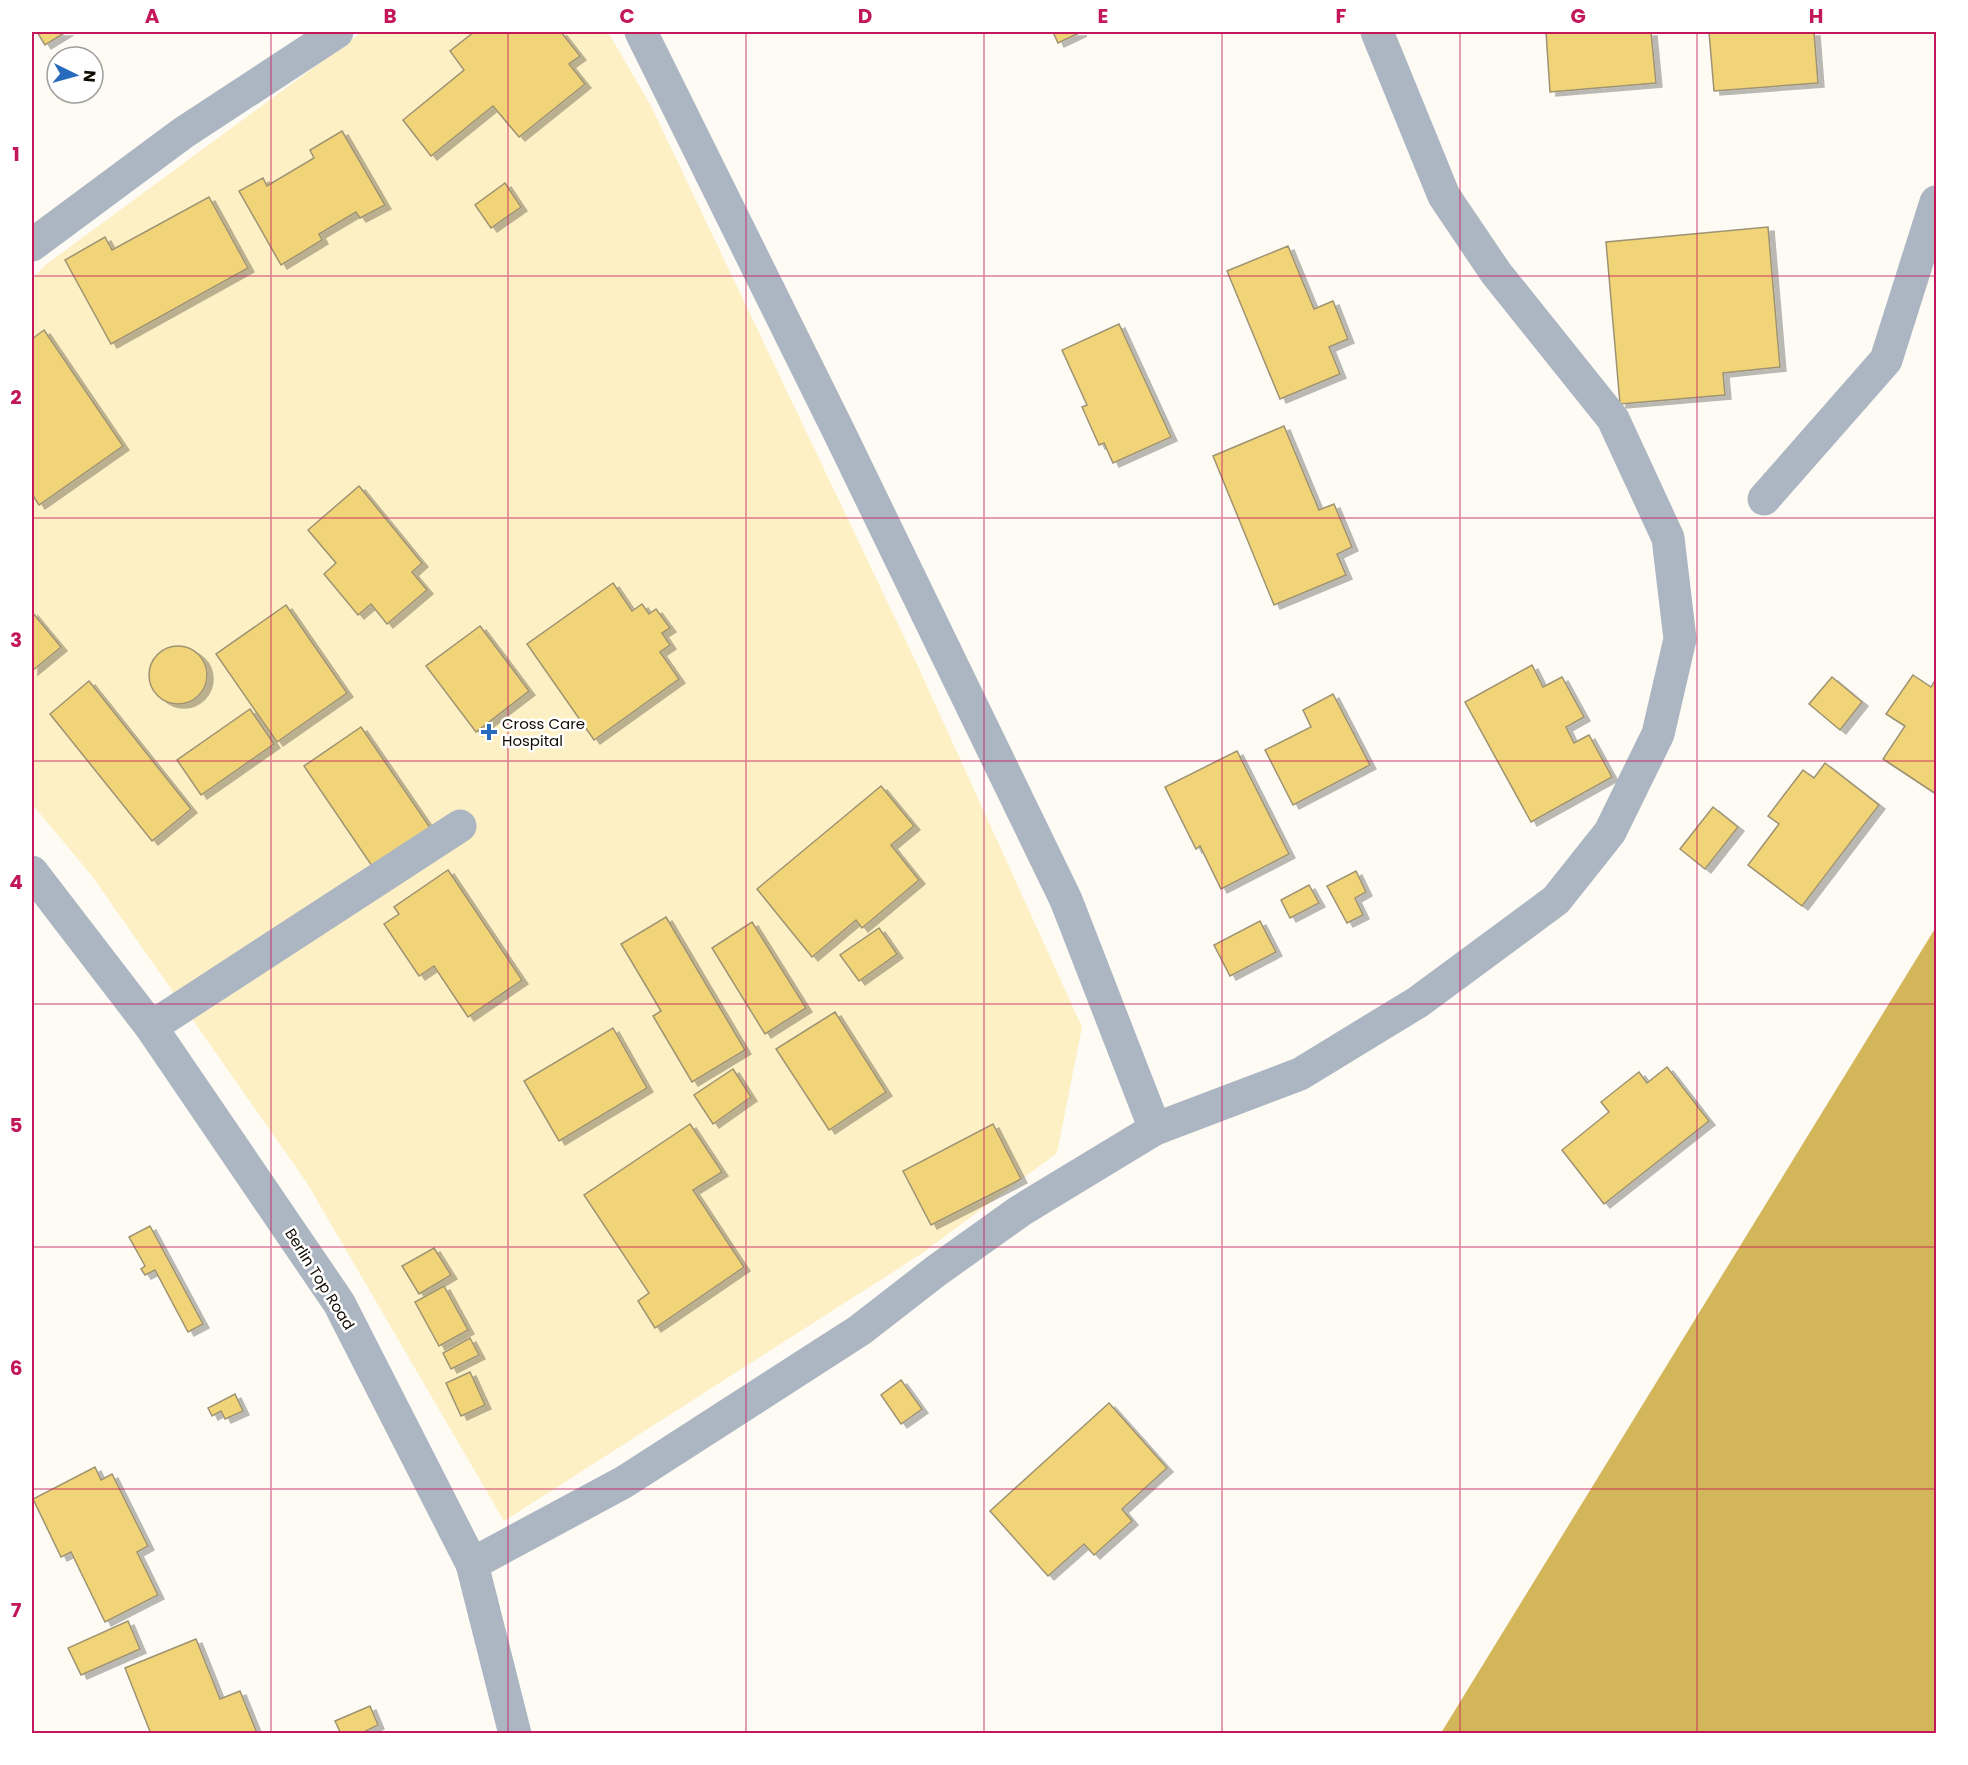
<svg xmlns="http://www.w3.org/2000/svg" width="1968" height="1765" viewBox="0 0 1968 1765" font-family="Poppins,sans-serif">
<style>
.built{fill:#fef0c5}
.forest{fill:#d3b55a}
.building{fill:#f1d378;stroke:#9e9373;stroke-width:1.5;filter:url(#shadow)}
.lines{fill:none;stroke-linecap:round;stroke-linejoin:round}
.minor{stroke:#acb6c2;stroke-width:33}
.grid{fill:none;stroke:#c2185b;stroke-width:1.5;stroke-opacity:0.55}
.poi-dot{fill:#286bbc;stroke:#fff;stroke-width:2}
.labels{text-anchor:middle;dominant-baseline:central;stroke-width:5;stroke-linejoin:round;paint-order:stroke}
.poi-label{font-size:15px;fill:#0f0b02;stroke:#fff;text-anchor:start}
.street-label{font-size:15px;fill:#0f0b02;stroke:#fff}
.neatline{fill:none;stroke:#c2185b;stroke-width:2}
.grid-label{font-size:20px;text-anchor:middle;font-weight:bold;fill:#c2185b}
</style>
<defs>
<filter id="shadow"><feDropShadow dx="6" dy="4" stdDeviation="0" flood-color="#0004"/></filter>
</defs>
<rect width="100%" height="100%" fill="#fdfbf4"/>
<path class="built" d="M362,32h246l43,74 264,554 167,367 -25,126 -136,101 -417,267 -197,-338 -215,-307 -60,-72v-525l12,-13z"/>
<path class="forest" d="M1936,927v806h-495z"/>
<g class="building">
<path d="M37,32h29l-21,13z"/>
<path d="M474,32h87l19,24 -11,8 16,20 -66,53 -26,-31 -62,50 -28,-36 61,-50 -14,-19z"/>
<path d="M1053,32h28l-23,11z"/>
<path d="M1546,32h105l5,51 -106,9z"/>
<path d="M1709,32h105l4,51 -104,8z"/>
<path d="M342,131l43,74 -25,13 -4,-6 -37,22 3,6 -41,25 -42,-74 24,-13 4,8 47,-28 -4,-8z"/>
<path d="M505,183l16,24 -30,21 -16,-23z"/>
<path d="M209,197l39,71 -137,76 -46,-84 40,-23 7,13z"/>
<path d="M1768,227l12,140 -57,6 2,22 -105,9 -14,-162z"/>
<path d="M1288,246l26,63 19,-8 15,38 -19,8 11,27 -60,25 -53,-128z"/>
<path d="M1119,324l52,113 -58,26 -9,-20 -5,2 -17,-38 5,-2 -25,-55z"/>
<path d="M44,330l79,116 -84,59 -7,-11v-155z"/>
<path d="M1284,426l35,84 15,-6 18,43 -15,7 9,21 -72,30 -61,-149z"/>
<path d="M359,486l63,77 -10,9 15,18 -40,34 -16,-20 -13,11 -34,-41 12,-11 -28,-33z"/>
<path d="M613,583l19,28 10,-7 7,10 7,-5 14,19 -8,5 8,12 -10,7 19,27 -85,61 -67,-96z"/>
<path d="M286,605l61,88 -70,49 -61,-88z"/>
<path d="M32,612l29,35 -29,24z"/>
<path d="M480,626l49,65 -53,41 -50,-66z"/>
<circle cx="178" cy="675" r="29"/>
<path d="M1532,665l11,22 19,-10 22,40 -18,10 8,16 15,-8 23,42 -81,45 -66,-120z"/>
<path d="M1913,675l18,12 5,-8v115l-53,-35 22,-33 -19,-12z"/>
<path d="M1832,677l30,25 -22,28 -31,-26z"/>
<path d="M89,681l102,128 -39,32 -102,-127z"/>
<path d="M1333,694l37,71 -77,40 -28,-55 46,-23 -8,-17z"/>
<path d="M250,709l24,35 -73,51 -24,-35z"/>
<path d="M361,727l70,102 -57,40 -70,-103z"/>
<path d="M1237,751l52,103 -68,35 -21,-43 -4,3 -31,-62z"/>
<path d="M1825,763l54,42 -77,101 -54,-41 31,-41 -11,-8 35,-46 11,8z"/>
<path d="M881,786l33,40 -23,19 28,35 -57,48 -6,-8 -44,37 -55,-68z"/>
<path d="M1713,807l25,20 -33,42 -25,-20z"/>
<path d="M448,870l74,110 -54,37 -34,-51 -15,10 -35,-52 15,-10 -5,-7z"/>
<path d="M1356,871l10,21 -11,6 8,17 -16,8 -20,-37z"/>
<path d="M1309,885l10,18 -29,15 -9,-18z"/>
<path d="M666,917l79,133 -53,32 -39,-66 8,-5 -40,-67z"/>
<path d="M1260,921l16,31 -46,24 -16,-31z"/>
<path d="M752,922l54,86 -41,26 -53,-86z"/>
<path d="M879,928l18,26 -38,27 -19,-26z"/>
<path d="M835,1012l51,80 -57,38 -53,-81z"/>
<path d="M613,1028l34,60 -88,53 -35,-60z"/>
<path d="M1667,1067l42,54 -105,83 -42,-54 47,-38 -8,-10 38,-30 8,11z"/>
<path d="M733,1069l18,28 -38,27 -19,-29z"/>
<path d="M690,1124l32,48 -29,18 51,77 -89,61 -17,-27 11,-8 -65,-98z"/>
<path d="M993,1124l28,55 -90,46 -28,-54z"/>
<path d="M150,1226l53,98 -15,8 -33,-62 -10,5 -4,-6 4,-3 -16,-29z"/>
<path d="M434,1248l17,27 -32,19 -17,-28z"/>
<path d="M444,1286l24,44 -29,16 -24,-44z"/>
<path d="M470,1338l9,17 -28,14 -8,-16z"/>
<path d="M470,1372l15,33 -24,11 -15,-33z"/>
<path d="M901,1380l21,29 -21,15 -20,-29z"/>
<path d="M235,1394l8,17 -18,8 -4,-8 -9,5 -4,-8z"/>
<path d="M1109,1403l58,65 -45,41 10,12 -38,34 -10,-11 -36,32 -58,-65z"/>
<path d="M95,1467l6,13 11,-6 36,72 -11,6 21,43 -53,27 -34,-70 -10,5 -28,-58z"/>
<path d="M128,1621l12,28 -59,26 -13,-27z"/>
<path d="M196,1639l24,60 20,-8 17,42 -106,1 -26,-66z"/>
<path d="M370,1706l8,19 -18,9h-19l-6,-13z"/>
</g>
<g class="lines">
<g class="minor">
<path d="M32,245l151,-112 154,-101"/>
<path d="M1764,499l122,-139 50,-158"/>
<path d="M32,872l119,155 188,276 133,261 43,170"/>
<path d="M151,1027l309,-201"/>
<path d="M1155,1129l145,-55 118,-72 138,-102 54,-68 48,-98 22,-95 -12,-101 -55,-119 -117,-146 -52,-77 -67,-164"/>
<path d="M472,1564l152,-82 236,-152 76,-59 84,-60 135,-82 -89,-229 -227,-468 -198,-400"/>
</g>
</g>
<path class="grid" d="M271,32v1702M508,32v1702M746,32v1702M984,32v1702M1222,32v1702M1460,32v1702M1697,32v1702M32,276h1904M32,518h1904M32,761h1904M32,1004h1904M32,1247h1904M32,1489h1904"/>
<path class="poi-dot" d="M486 723h6v6h6v6h-6v6h-6v-6h-6v-6h6z"/>
<g class="labels">
<g class="poi-label">
<text x="502" y="723">Cross Care<tspan x="502" dy="17">Hospital</tspan></text>
</g>
<g class="street-label">
<text transform="translate(320 1279) rotate(58)">Berlin Top Road</text>
</g>
</g>
<rect width="1968" height="1765" fill="none" stroke="#ffffff" stroke-width="66"/>
<g transform="translate(75 75) rotate(95)"><circle r="28" fill="#ffffff" stroke="#9f9d9a" stroke-width="1.5"/>
<path d="M0-4.5L10 22L0 15L-10 22Z" fill="#286bbc"/>
<text y="-9" font-size="16" font-weight="bold" text-anchor="middle" fill="#0f0b02">N</text>
</g>
<rect x="33" y="33" width="1902" height="1699" class="neatline"/>
<g class="grid-label">
<text x="152" y="23">A</text>
<text x="390" y="23">B</text>
<text x="627" y="23">C</text>
<text x="865" y="23">D</text>
<text x="1103" y="23">E</text>
<text x="1341" y="23">F</text>
<text x="1578" y="23">G</text>
<text x="1816" y="23">H</text>
<text x="16" y="161">1</text>
<text x="16" y="404">2</text>
<text x="16" y="647">3</text>
<text x="16" y="889">4</text>
<text x="16" y="1132">5</text>
<text x="16" y="1375">6</text>
<text x="16" y="1617">7</text>
</g>
</svg>
